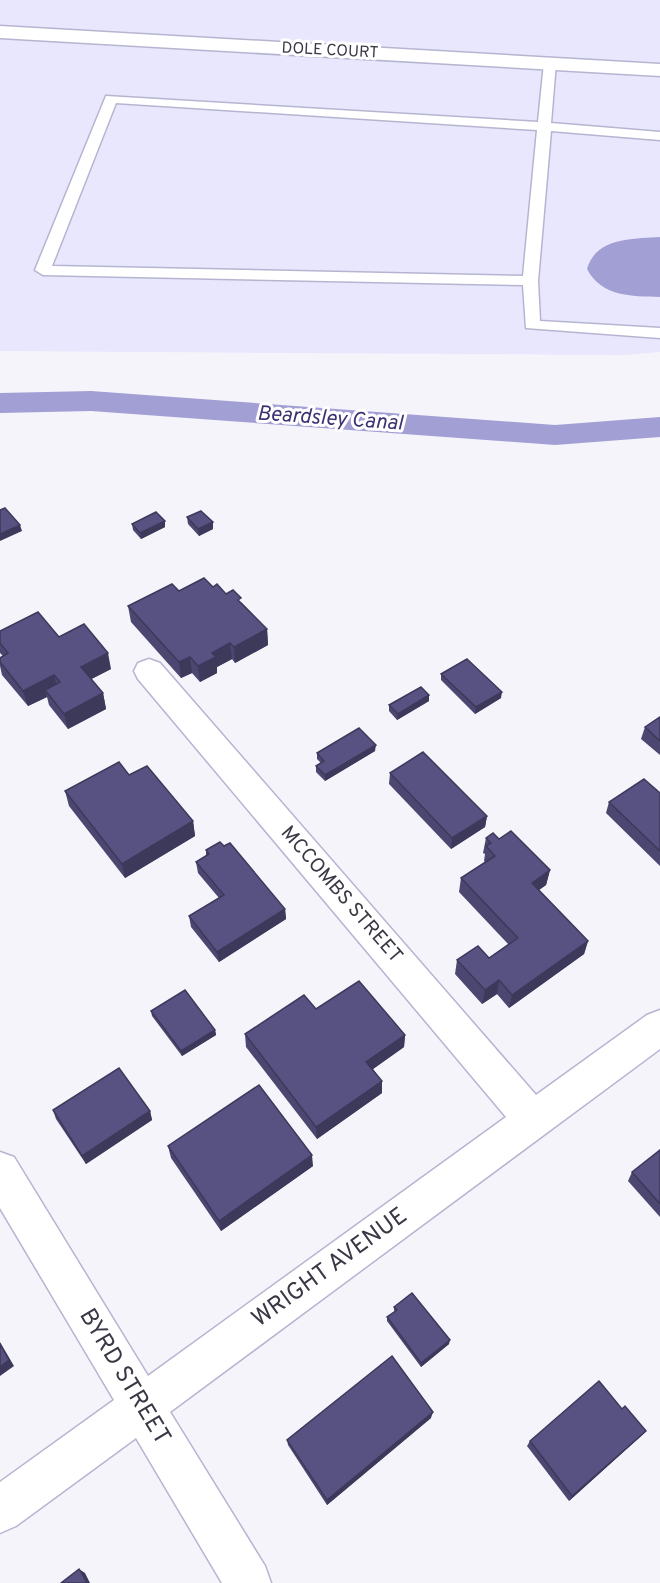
<svg xmlns="http://www.w3.org/2000/svg" width="660" height="1583" viewBox="0 0 660 1583" font-family="Overpass,sans-serif">
<style>
.built{fill:#e8e7fd}
.water{fill:#a29fd4}
.lines{fill:none;stroke-linecap:round;stroke-linejoin:round}
.canal{fill:#a29fd4;fill-rule:evenodd}
.service-casing{stroke:#b6b5d1;stroke-width:3}
.minor-casing{stroke:#b6b5d1;stroke-width:3}
.service{fill:#fff;fill-rule:evenodd}
.minor{fill:#fff;fill-rule:evenodd}
.wall{fill:#4b4770}
.shaded-wall{fill:#3d395b}
.building{fill:#575282;stroke:#3d395b;stroke-width:1.5}
.labels{text-anchor:middle;dominant-baseline:central;stroke-width:6;stroke-linejoin:round;paint-order:stroke}
.far-street-label{font-size:16px;fill:#393844;stroke:#fff}
.street-label{font-size:20px;fill:#393844;stroke:#fff}
.water-label{font-size:21px;font-style:italic;fill:#3c3171;stroke:#fff}
.near-street-label{font-size:24px;fill:#393844;stroke:#fff}
</style>
<rect width="100%" height="100%" fill="#f5f4fb"/>
<path class="built" d="M0,0h660v352l-36,3 -624,-4z"/>
<path class="water" d="M660,237v60c-29,-1 -58,0 -73,-28 9,-32 46,-30 73,-32z"/>
<g class="lines">
<path class="canal" d="M91,391l464,34 105,-8v20l-105,8 -464,-34 -91,2v-20z"/>
<defs>
<path id="service" d="M550,59l6,4 -5,60 109,9v8l-109,-9 -13,150 2,40 120,7v10l-134,-10 -3,-43 -480,-10 -8,-5 71,-174 432,26 6,-59zM116,103l421,27 -14,146 -471,-10z"/>
<g id="minor">
<path d="M0,26l660,38v12l-660,-38z"/>
<path d="M149,659l11,4 376,432 111,-80 13,-5v39l-490,363 95,154 6,17h-49l-86,-145 -120,88 -16,7v-51l114,-82 -114,-192v-56l14,5 134,219 358,-259 -368,-438 -4,-8 4,-8z"/>
</g>
</defs>
<use href="#service" class="service-casing"/>
<use href="#minor" class="minor-casing"/>
<use href="#service" class="service"/>
<use href="#minor" class="minor"/>
</g>
<g class="wall">
<path d="M187,517l26,5v7l-14,7 -11,-12z"/>
<path d="M165,521v6l-24,12 -8,-9 -1,-6z"/>
<path d="M213,587l29,16 25,26 1,16 -33,18 -3,-4 -15,8v6l-17,9 -8,-9 -11,5 -50,-56 -3,-16 51,-15z"/>
<path d="M0,631l59,6 52,32 -20,10 12,14 3,16 -38,20 -19,-24 -2,-8 -19,9 -26,-31 -2,-9v-8l3,-2 -3,-3z"/>
<path d="M441,674l60,24 -26,16 -34,-34z"/>
<path d="M429,701l-32,19 -8,-9v-6z"/>
<path d="M660,717v38l-19,-16 4,-12z"/>
<path d="M375,751l-50,30 -9,-9v-6l5,-3 -4,-4v-6z"/>
<path d="M390,773l97,43 -2,11 -34,22 -62,-65z"/>
<path d="M129,775l64,46 2,15 -70,42 -56,-72 -4,-15z"/>
<path d="M660,793v73l-54,-53 3,-11z"/>
<path d="M486,838l13,1 51,31 -4,15 -7,5 49,51 -4,13 -75,54 -12,-14 -15,10 -27,-30 2,-14 32,-2 20,-13 -50,-53 2,-14 24,-16 -1,-1 1,-7 -2,-1z"/>
<path d="M206,850l79,59 1,10 -67,43 -28,-35 -2,-11 30,-18 -21,-25 -2,-11 10,-6z"/>
<path d="M316,1009l89,26 -1,12 -31,22 9,12v12l-65,46 -71,-92 -1,-13z"/>
<path d="M151,1011l64,19 1,5 -34,21 -30,-40z"/>
<path d="M53,1110l97,1 2,9 -66,44 -30,-45z"/>
<path d="M168,1146l145,20 -92,65 -50,-73z"/>
<path d="M660,1150v67l-32,-36 4,-9z"/>
<path d="M394,1307l55,37 -28,23 -34,-46v-4l8,-5 -1,-2z"/>
<path d="M622,1409l24,22 -5,5 -72,65 -42,-55 3,-5z"/>
<path d="M431,1418l-104,87 -39,-60 -1,-5z"/>
</g>
<g class="shaded-wall">
<path d="M165,521v6l-24,12 -1,-6z"/>
<path d="M213,522v7l-14,7 -1,-7z"/>
<path d="M20,525l2,6 -22,10v-7z"/>
<path d="M267,629l1,16 -33,18 -1,-16z"/>
<path d="M230,643l2,16 -15,8v6l-17,9 -2,-16 14,-13z"/>
<path d="M108,653l3,16 -27,14 -3,-16z"/>
<path d="M190,657l2,16 -11,5 -2,-16z"/>
<path d="M54,675l4,16 -13,-1 2,7 -19,9 -5,-15z"/>
<path d="M502,692l-1,6 -26,16 1,-7z"/>
<path d="M103,693l3,16 -38,20 -4,-15z"/>
<path d="M429,695v6l-32,19 1,-6z"/>
<path d="M376,745l-1,6 -50,30v-6z"/>
<path d="M487,816l-2,11 -34,22 1,-11z"/>
<path d="M193,821l2,15 -70,42 -3,-14z"/>
<path d="M550,870l-4,15 -17,12 3,-14z"/>
<path d="M285,909l1,10 -67,43 -2,-10z"/>
<path d="M588,941l-4,13 -75,54 3,-13z"/>
<path d="M499,980l-2,14 -15,10 3,-14z"/>
<path d="M215,1030l1,5 -34,21 -1,-5z"/>
<path d="M405,1035l-1,12 -38,27v-12z"/>
<path d="M382,1081v12l-65,46 -1,-12z"/>
<path d="M150,1111l2,9 -66,44 -4,-8z"/>
<path d="M312,1155l1,11 -92,65 -2,-10z"/>
<path d="M450,1340l-1,4 -28,23v-4z"/>
<path d="M0,1342l14,24 -14,10z"/>
<path d="M433,1412l-2,6 -104,87v-5z"/>
<path d="M646,1431l-5,5 -72,65 3,-5z"/>
<path d="M79,1569l6,4 5,10h-3z"/>
</g>
<g class="building">
<path d="M5,508l15,17 -20,9v-24z"/>
<path d="M201,511l12,11 -15,7 -11,-12z"/>
<path d="M156,512l9,9 -25,12 -8,-9z"/>
<path d="M204,578l9,9 4,-3 9,10 7,-4 8,8 -3,2 29,29 -33,18 -4,-4 -18,10 4,4 -18,9 -8,-9 -11,5 -51,-56 44,-22 7,7z"/>
<path d="M38,612l21,25 25,-13 24,29 -27,14 22,26 -39,21 -19,-24 15,-8 -6,-7 -31,16 -23,-29v-4l8,-5 -8,-10v-12z"/>
<path d="M467,659l35,33 -26,15 -35,-33z"/>
<path d="M421,687l8,8 -31,19 -9,-9z"/>
<path d="M660,717v24l-15,-14z"/>
<path d="M359,728l17,17 -51,30 -9,-9 8,-5 -7,-8z"/>
<path d="M423,752l64,64 -35,22 -62,-65z"/>
<path d="M119,762l10,13 18,-9 46,55 -71,43 -57,-73z"/>
<path d="M644,779l16,14v58l-51,-49z"/>
<path d="M511,831l39,39 -18,13 56,58 -76,54 -13,-15 -14,10 -28,-30 21,-14 11,12 29,-20 -57,-60 34,-22 -9,-10 5,-3 -5,-5 7,-5 6,6z"/>
<path d="M220,842l4,4 6,-3 55,66 -68,43 -28,-36 35,-21 -28,-33 13,-8 -3,-4z"/>
<path d="M359,981l46,54 -39,27 16,19 -66,46 -71,-93 59,-39 12,14z"/>
<path d="M185,990l30,40 -34,21 -30,-40z"/>
<path d="M119,1068l31,43 -68,45 -29,-46z"/>
<path d="M259,1085l53,70 -93,66 -51,-75z"/>
<path d="M660,1150v54l-28,-32z"/>
<path d="M412,1293l38,47 -29,23 -34,-46 10,-7 -3,-3z"/>
<path d="M0,1344l9,16 -9,7z"/>
<path d="M392,1356l41,56 -106,88 -40,-60z"/>
<path d="M599,1381l23,28 3,-3 21,25 -74,65 -42,-55z"/>
<path d="M79,1569l8,14h-26z"/>
</g>
<g class="labels">
<g class="far-street-label">
<text transform="translate(330 51) rotate(3)">DOLE COURT</text>
</g>
<g class="street-label">
<text transform="translate(341 895) rotate(49)">MCCOMBS STREET</text>
</g>
<g class="water-label">
<text transform="translate(330 419) rotate(4)">Beardsley Canal</text>
</g>
<g class="near-street-label">
<text transform="translate(330 1268) rotate(-36)">WRIGHT AVENUE</text>
<text transform="translate(124 1377) rotate(59)">BYRD STREET</text>
</g>
</g>
</svg>
